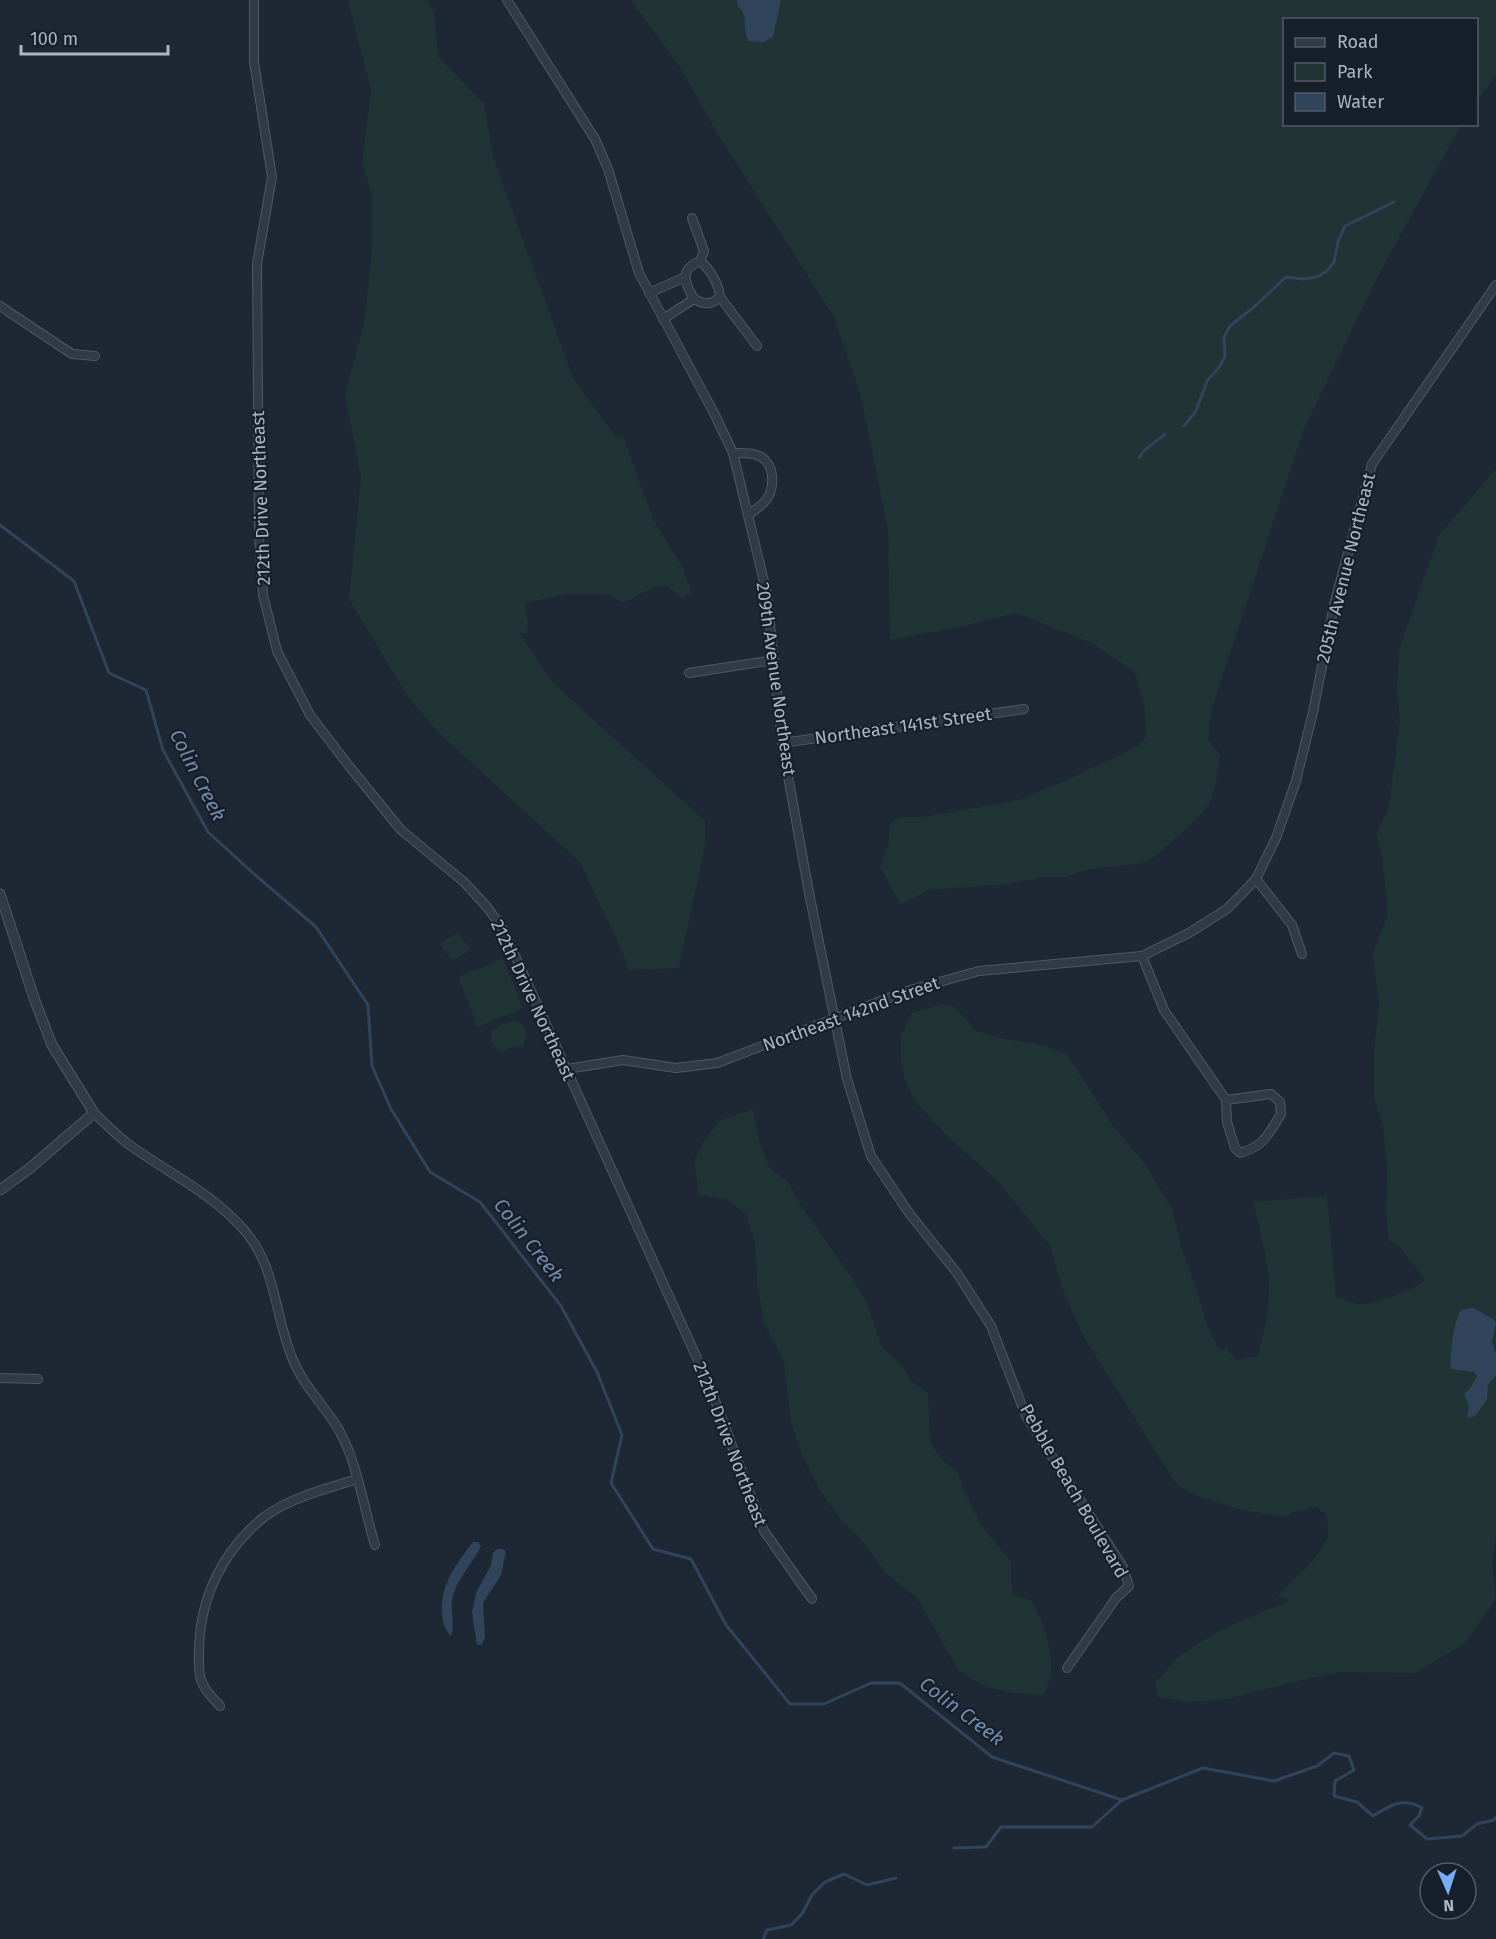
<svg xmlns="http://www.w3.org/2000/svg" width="1496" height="1939" viewBox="0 0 1496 1939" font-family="'Fira Sans',sans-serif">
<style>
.green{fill:#203436}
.water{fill:#30445c}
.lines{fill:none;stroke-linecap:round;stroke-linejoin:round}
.stream{stroke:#30445c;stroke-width:3}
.minor-casing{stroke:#4f5864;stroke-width:10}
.tertiary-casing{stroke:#4f5864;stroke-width:11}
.minor{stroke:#313a45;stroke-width:8}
.tertiary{stroke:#313a45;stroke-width:9}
.labels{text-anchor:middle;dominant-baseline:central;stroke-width:4.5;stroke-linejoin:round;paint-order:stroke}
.street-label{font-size:18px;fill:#abb5c3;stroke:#171f2a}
.water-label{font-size:20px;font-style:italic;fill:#728cac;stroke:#171f2a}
</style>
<rect width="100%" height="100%" fill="#1e2835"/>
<g class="green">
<path d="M348,0h79l7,12 4,44 46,48 9,53 80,221 43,59 7,-1 30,83 30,49 9,25 -9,5 -18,-13 -20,6 -22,12 -17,-9h-41l-39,9c-1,11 4,20 1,31l-8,-1 34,50 152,138v24l-26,123 -50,2 -9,-23 -40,-85 -140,-128 -32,-37 -59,-98 12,-122 -16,-82 20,-75 7,-74v-52l-10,-31 9,-73z"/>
<path d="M631,0h865v75l-19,26 -1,-81h-192v104l177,1 -82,149 -75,155 -93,281 -3,29 12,16 -5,33 -7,18 -21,22 -35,31 -15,5 -49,5 -22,8h-22l-37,7 -79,6 -27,15 -21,-38 8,-21 2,-23 12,-6h22l95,-17 52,-22 68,-32 7,-9 -1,-27 -10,-38 -43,-29 -76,-30 -57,14 -69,13 -2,-112 -28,-135 -26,-76 -118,-186 -35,-62z"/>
<path d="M1496,469v1069l-4,24 4,37 -31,44 -50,30 -74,-1 -44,9 -70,18 -37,3 -32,-5 -3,-14 23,-26 38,-25 74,-32 -13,-4 36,-35 15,-24 -1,-23 -11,-7 -25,6 -5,4 -43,-7 -41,-12 -26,-14 -92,-147 -21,-46 -13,-45 -53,-66 -50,-44 -33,-36 -10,-22 -3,-19v-23l11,-23 30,-9 13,3 21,24 28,8 38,6 25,9 46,72 32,38 27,45 9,37 16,45 10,33 10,22 5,5 4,-4 10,13 22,-4c5,-21 11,-44 11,-65 0,-30 -9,-60 -16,-89l74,-6 9,101c7,2 15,6 22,7 13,1 59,-14 67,-24l-24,-32 -12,-8 -3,-28 1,-42 -4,-46 -9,-26v-46l5,-46 -6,-53 15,-39 -6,-60 -6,-20 13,-26 11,-88 -3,-32 2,-38 40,-115z"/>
<path d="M458,932l12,18 -18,11 -12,-17z"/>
<path d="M503,959l20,49 -45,19 -20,-50z"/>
<path d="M516,1021c13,5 12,14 7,26l-9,-1 -13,6c-22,-15 -5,-29 15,-31z"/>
<path d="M753,1109l6,32 11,27 19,15 12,23 53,75 13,22 15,44 21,20 9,15 16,11 2,49 11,17 17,14 7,20 17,33 29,36v19l2,14 19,6c12,22 21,49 19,75 -1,6 -5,13 -7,19l-31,-2 -27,-6 -27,-16 -42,-73 -32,-26 -22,-31 -22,-21 -23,-33 -16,-32 -11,-32 -7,-61 -20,-39 -7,-40 -2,-42 -9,-27 -20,-15 -27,-4 -5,-34 9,-19 16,-21z"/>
</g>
<g class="water">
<path d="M737,0h44l-8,37 -10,5 -14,-1c-8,-11 1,-25 -11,-34z"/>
<path d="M1473,1308l19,10 4,5 -4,19 4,11v22l-8,10 -1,14 -12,17 -8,2 2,-11 -5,-14 5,-3 8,-13 -3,-5 -23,-3c-1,-16 2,-45 10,-59z"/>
<path d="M473,1542h5l3,4c-8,17 -22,30 -28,49 -4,13 3,29 -2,41 -7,-7 -9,-16 -9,-26 -1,-27 15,-47 31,-68z"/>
<path d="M497,1549h6l3,3 -5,23 -18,28 2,34 -3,7 -5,1 -5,-32 4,-20 15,-28 2,-12z"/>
</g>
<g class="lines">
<g class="stream">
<path d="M1184,426l12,-15 11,-30 13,-15 5,-10 -1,-19 6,-11 24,-19 32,-30 18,2 13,-2 10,-6 7,-9 4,-20 7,-16 49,-24"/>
<path d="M1139,458c4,-10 18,-16 26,-24"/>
<path d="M0,525l74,56 35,92 37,17 17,60 45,82 46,42 62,53 52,78 4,61 19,43 39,63 50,30 81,104 36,66 25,63 -11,48 42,66 38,10 35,66 64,79h34l47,-21h29l92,74 130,43"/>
<path d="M954,1848l32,-1 15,-20h91l30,-27 81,-32 71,13 43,-15 17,-13 15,3 5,14 -19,11 -1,15 23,6 16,14c17,-11 30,-19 49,-8l-3,8 -9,9 17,14 35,-3 15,-12 17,-4 2,-3"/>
<path d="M763,1939l4,-9 24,-5 11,-11 10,-19 13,-13 19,-8 23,11 29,-7"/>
</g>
<defs>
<g id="minor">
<path d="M254,0v62l18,115 -15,87 2,273 4,58 14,56 33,64 39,51 52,64 63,52 23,25 16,22 207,458 54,144 48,68"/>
<path d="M507,0l88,139 13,30 31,104 75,140 19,40 34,141 15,149 28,155 37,181 24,77 38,57 48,60 34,53 35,90 97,151 6,19 -13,12 -49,70"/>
<path d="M692,218l12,33 -4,10"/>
<path d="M700,261c10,8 19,23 20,36 -9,8 -15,8 -26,2 -10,-17 -15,-29 6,-38z"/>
<path d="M649,293l36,-16"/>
<path d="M720,297l37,49"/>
<path d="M0,306l72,48 23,2"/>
<path d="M663,319l31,-20"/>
<path d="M733,453c10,0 24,-1 32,7 10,10 9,30 1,40 -4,6 -13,11 -18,15"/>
<path d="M689,673l85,-13"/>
<path d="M782,743l242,-34"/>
<path d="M1256,879l36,46 10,29"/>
<path d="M1142,956l22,54 62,90 1,22 8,26 5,5c25,-7 28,-19 41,-39l-1,-12 -9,-8 -45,6"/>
<path d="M567,1069l56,-9 53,8 41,-5 193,-73 69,-19 163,-15 47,-23 38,-24 29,-30 20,-41 20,-57 17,-69 21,-107 38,-141 124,-179"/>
<path d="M94,1113c12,11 24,24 37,33 39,28 81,47 113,84 33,37 30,86 49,130 11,27 33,47 47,72 18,33 24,77 35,113"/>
<path d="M0,1378l38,1"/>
<path d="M220,1706c-5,-6 -11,-11 -15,-18 -7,-10 -6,-23 -6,-35 0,-54 23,-102 65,-136 27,-20 62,-28 93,-38"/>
</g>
<path id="tertiary" d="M0,894l35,107 17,44 42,68 -64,55 -30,22"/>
</defs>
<use href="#minor" class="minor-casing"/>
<use href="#tertiary" class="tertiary-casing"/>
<use href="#minor" class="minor"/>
<use href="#tertiary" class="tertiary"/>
</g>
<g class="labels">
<g class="street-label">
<text transform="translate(261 498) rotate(-92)">212th Drive Northeast</text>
<text transform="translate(1346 568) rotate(-76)">205th Avenue Northeast</text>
<text transform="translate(776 679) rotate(82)">209th Avenue Northeast</text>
<text transform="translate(903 726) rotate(-8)">Northeast 141st Street</text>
<text transform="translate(533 1000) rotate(65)">212th Drive Northeast</text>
<text transform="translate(851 1014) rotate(-20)">Northeast 142nd Street</text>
<text transform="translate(730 1444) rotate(69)">212th Drive Northeast</text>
<text transform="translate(1074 1491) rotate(60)">Pebble Beach Boulevard</text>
</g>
<g class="water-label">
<text transform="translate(198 775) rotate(63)">Colin Creek</text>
<text transform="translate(529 1240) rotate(52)">Colin Creek</text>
<text transform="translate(962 1711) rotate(37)">Colin Creek</text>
</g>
</g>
<rect x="1283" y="18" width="195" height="108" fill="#171f2a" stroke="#525b67" stroke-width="1.5"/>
<rect x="1295" y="38" width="30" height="9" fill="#313a45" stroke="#525b67" stroke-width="1.5"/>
<text x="1337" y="48" font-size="18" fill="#abb5c3">Road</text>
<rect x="1295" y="63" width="30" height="18" fill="#203436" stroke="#525b67" stroke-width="1.5"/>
<text x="1337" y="78" font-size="18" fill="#abb5c3">Park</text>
<rect x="1295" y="93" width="30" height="18" fill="#30445c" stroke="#525b67" stroke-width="1.5"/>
<text x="1337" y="108" font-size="18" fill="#abb5c3">Water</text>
<g transform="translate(1448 1891) rotate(177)"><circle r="28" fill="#171f2a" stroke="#525b67" stroke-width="1.5"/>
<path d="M0-4.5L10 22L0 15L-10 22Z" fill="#7aadf9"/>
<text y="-9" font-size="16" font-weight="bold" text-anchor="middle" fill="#abb5c3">N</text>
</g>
<path d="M21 45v9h147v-9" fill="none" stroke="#abb5c3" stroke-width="3"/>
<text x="30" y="45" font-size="18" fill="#abb5c3" stroke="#171f2a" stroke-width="4.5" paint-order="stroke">100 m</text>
</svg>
